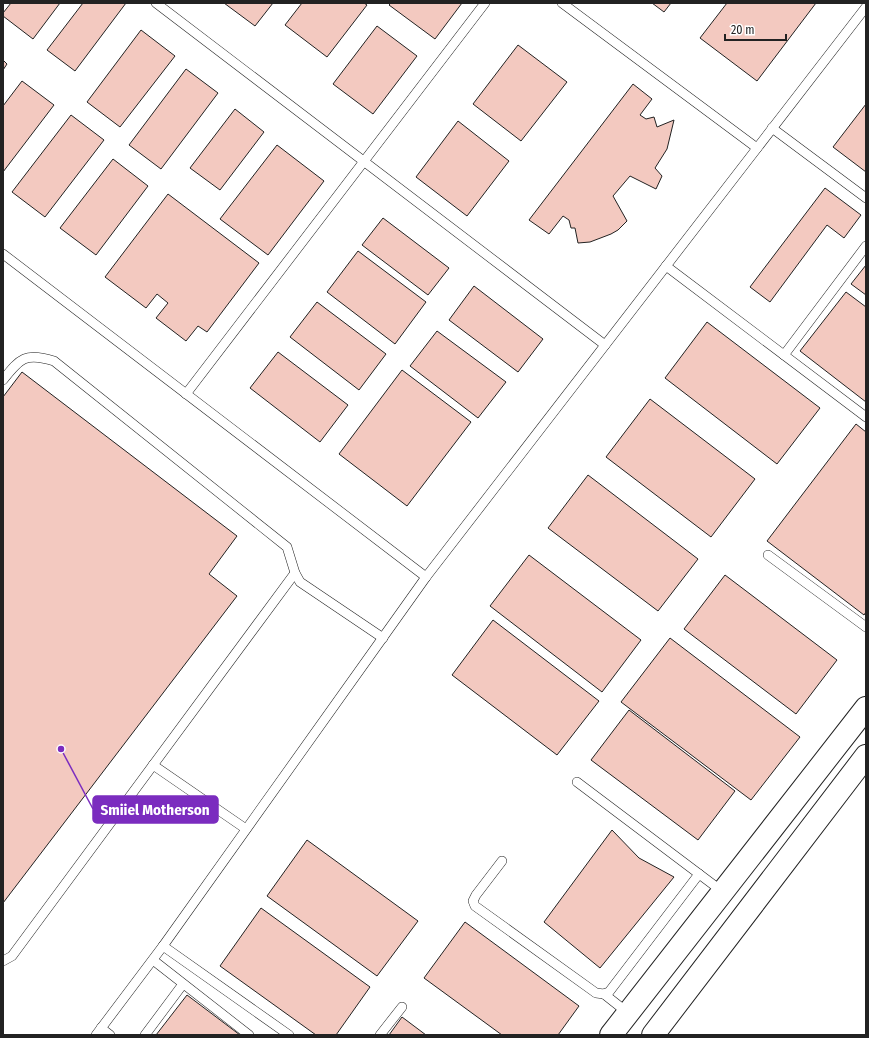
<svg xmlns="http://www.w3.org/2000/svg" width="869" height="1038" viewBox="0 0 869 1038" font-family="'Fira Sans Condensed',sans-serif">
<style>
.building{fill:#f3c9c0;stroke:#222}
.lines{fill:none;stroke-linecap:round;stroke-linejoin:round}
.lane-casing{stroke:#222;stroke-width:10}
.secondary-casing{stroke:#222;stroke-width:24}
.lane{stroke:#fff;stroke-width:9}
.secondary{stroke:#fff;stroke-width:22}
.leader{fill:none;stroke:#7b2cbf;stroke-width:1.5}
.callout-dot{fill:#7b2cbf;stroke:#fff;stroke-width:1.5}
.callout{fill:#7b2cbf;stroke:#7b2cbf;stroke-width:1.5}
.callout-label{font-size:15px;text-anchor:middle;font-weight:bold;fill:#fff}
</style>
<rect width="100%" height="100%" fill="#fff"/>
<g class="building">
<path d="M11,3h49l-27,36 -30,-23v-3z"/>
<path d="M83,3h43l-51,68 -28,-21z"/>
<path d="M224,3h49l-18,23z"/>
<path d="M302,3h62l3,2 -40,52 -42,-32z"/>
<path d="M391,3h71l-27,36 -46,-34z"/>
<path d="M652,3h19l-7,9z"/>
<path d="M727,3h89l-59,78 -57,-43z"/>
<path d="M377,26l40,30 -44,58 -40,-30z"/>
<path d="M141,30l34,26 -55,71 -33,-25z"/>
<path d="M518,45l49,37 -46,59 -48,-37z"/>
<path d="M3,60l4,4 -4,6z"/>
<path d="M186,69l32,24 -57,76 -32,-24z"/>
<path d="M22,81l32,24 -51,67v-66z"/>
<path d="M633,84l19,15 -12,16 6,4 8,-2 3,10 17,-7 -7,29 -12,19 7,8 -6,13 -26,-13 -17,20 14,25 -9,9 -7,4 -21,8 -12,1 -3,-15h-4l-2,-8 -6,-4 -14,18 -20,-14z"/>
<path d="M866,104v68l-33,-25z"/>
<path d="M235,109l29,23 -44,58 -30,-22z"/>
<path d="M71,115l33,25 -59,77 -33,-25z"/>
<path d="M458,121l51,40 -42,55 -51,-39z"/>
<path d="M277,145l47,36 -56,74 -48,-36z"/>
<path d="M113,159l35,27 -52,69 -36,-27z"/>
<path d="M825,188l36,27 -17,23 -17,-13 -57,77 -20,-15z"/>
<path d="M168,194l91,69 -52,69 -9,-6 -12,15 -30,-23 12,-15 -11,-9 -11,14 -41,-31z"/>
<path d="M383,218l66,50 -21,27 -66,-50z"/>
<path d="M358,251l68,51 -31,42 -68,-52z"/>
<path d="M866,265v30l-15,-11z"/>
<path d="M474,286l69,53 -25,33 -69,-52z"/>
<path d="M846,292l20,15v95l-66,-51z"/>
<path d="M317,302l69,52 -27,36 -69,-53z"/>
<path d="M707,322l113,86 -43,56 -112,-86z"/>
<path d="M437,331l69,51 -28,36 -68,-52z"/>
<path d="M278,352l70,53 -28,37 -70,-54z"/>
<path d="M402,370l69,52 -64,84 -68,-52z"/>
<path d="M22,372l215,164 -28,38 28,22 -234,307v-506z"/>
<path d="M650,399l105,80 -44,58 -105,-80z"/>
<path d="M856,424l10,8v180l-2,3 -97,-74z"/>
<path d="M588,475l110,84 -40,52 -110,-83z"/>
<path d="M529,555l112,85 -39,52 -112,-86z"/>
<path d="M725,575l112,85 -41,54 -112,-85z"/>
<path d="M493,620l106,81 -42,54 -105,-80z"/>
<path d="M670,638l130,99 -49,63 -130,-98z"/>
<path d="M629,710l106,81 -37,49 -107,-80z"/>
<path d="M612,830l27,28 35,19 -74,91 -56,-46z"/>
<path d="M307,840l111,81 -41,55 -110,-80z"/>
<path d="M261,908l109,79 -34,48h-20l-96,-69z"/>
<path d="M465,922l114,84 -21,29h-56l-78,-57z"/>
<path d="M187,995l53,40h-84z"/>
<path d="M402,1017l24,18h-37z"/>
</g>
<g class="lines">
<defs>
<g id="lane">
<path d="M156,3l449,342"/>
<path d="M562,3l195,145"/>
<path d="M772,128l94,70"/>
<path d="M3,254l423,323"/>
<path d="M666,266l200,151"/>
<path d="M784,355l82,-109"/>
<path d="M3,380c17,-22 23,-28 51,-19l233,186 8,26 5,9 83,56"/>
<path d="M186,394l299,-391"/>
<path d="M768,555l98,72"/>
<path d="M153,765l93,64"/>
<path d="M577,782l146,110"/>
<path d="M502,861l-26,34 -3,6 2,5 121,87 8,1 5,-2 90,-118"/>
<path d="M163,946l126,89"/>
<path d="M153,960l96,75"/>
<path d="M3,961l9,-5 283,-383"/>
<path d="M604,994l24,19"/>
<path d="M101,1028l9,7"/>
<path d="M96,1035l67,-89 263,-369 440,-570"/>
<path d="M145,1035l38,-51"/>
<path d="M380,1035l22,-28"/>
</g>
<g id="secondary">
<path d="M611,1035l255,-327"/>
<path d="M653,1035l213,-279"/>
</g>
</defs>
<use href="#lane" class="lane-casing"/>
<use href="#secondary" class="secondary-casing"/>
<use href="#lane" class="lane"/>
<use href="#secondary" class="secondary"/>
</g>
<path class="leader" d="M61 749L93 809"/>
<circle class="callout-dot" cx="61" cy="749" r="4"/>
<rect class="callout" x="93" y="796" width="125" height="27" rx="4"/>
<g class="callout-label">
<text x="155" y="815">Smiiel Motherson</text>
</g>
<rect width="869" height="1038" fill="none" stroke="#222222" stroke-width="8"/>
<path d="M725 34v6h61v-6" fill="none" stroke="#222222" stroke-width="2"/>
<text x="731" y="34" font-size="12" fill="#222222" stroke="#ffffff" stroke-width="3" paint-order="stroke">20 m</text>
</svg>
